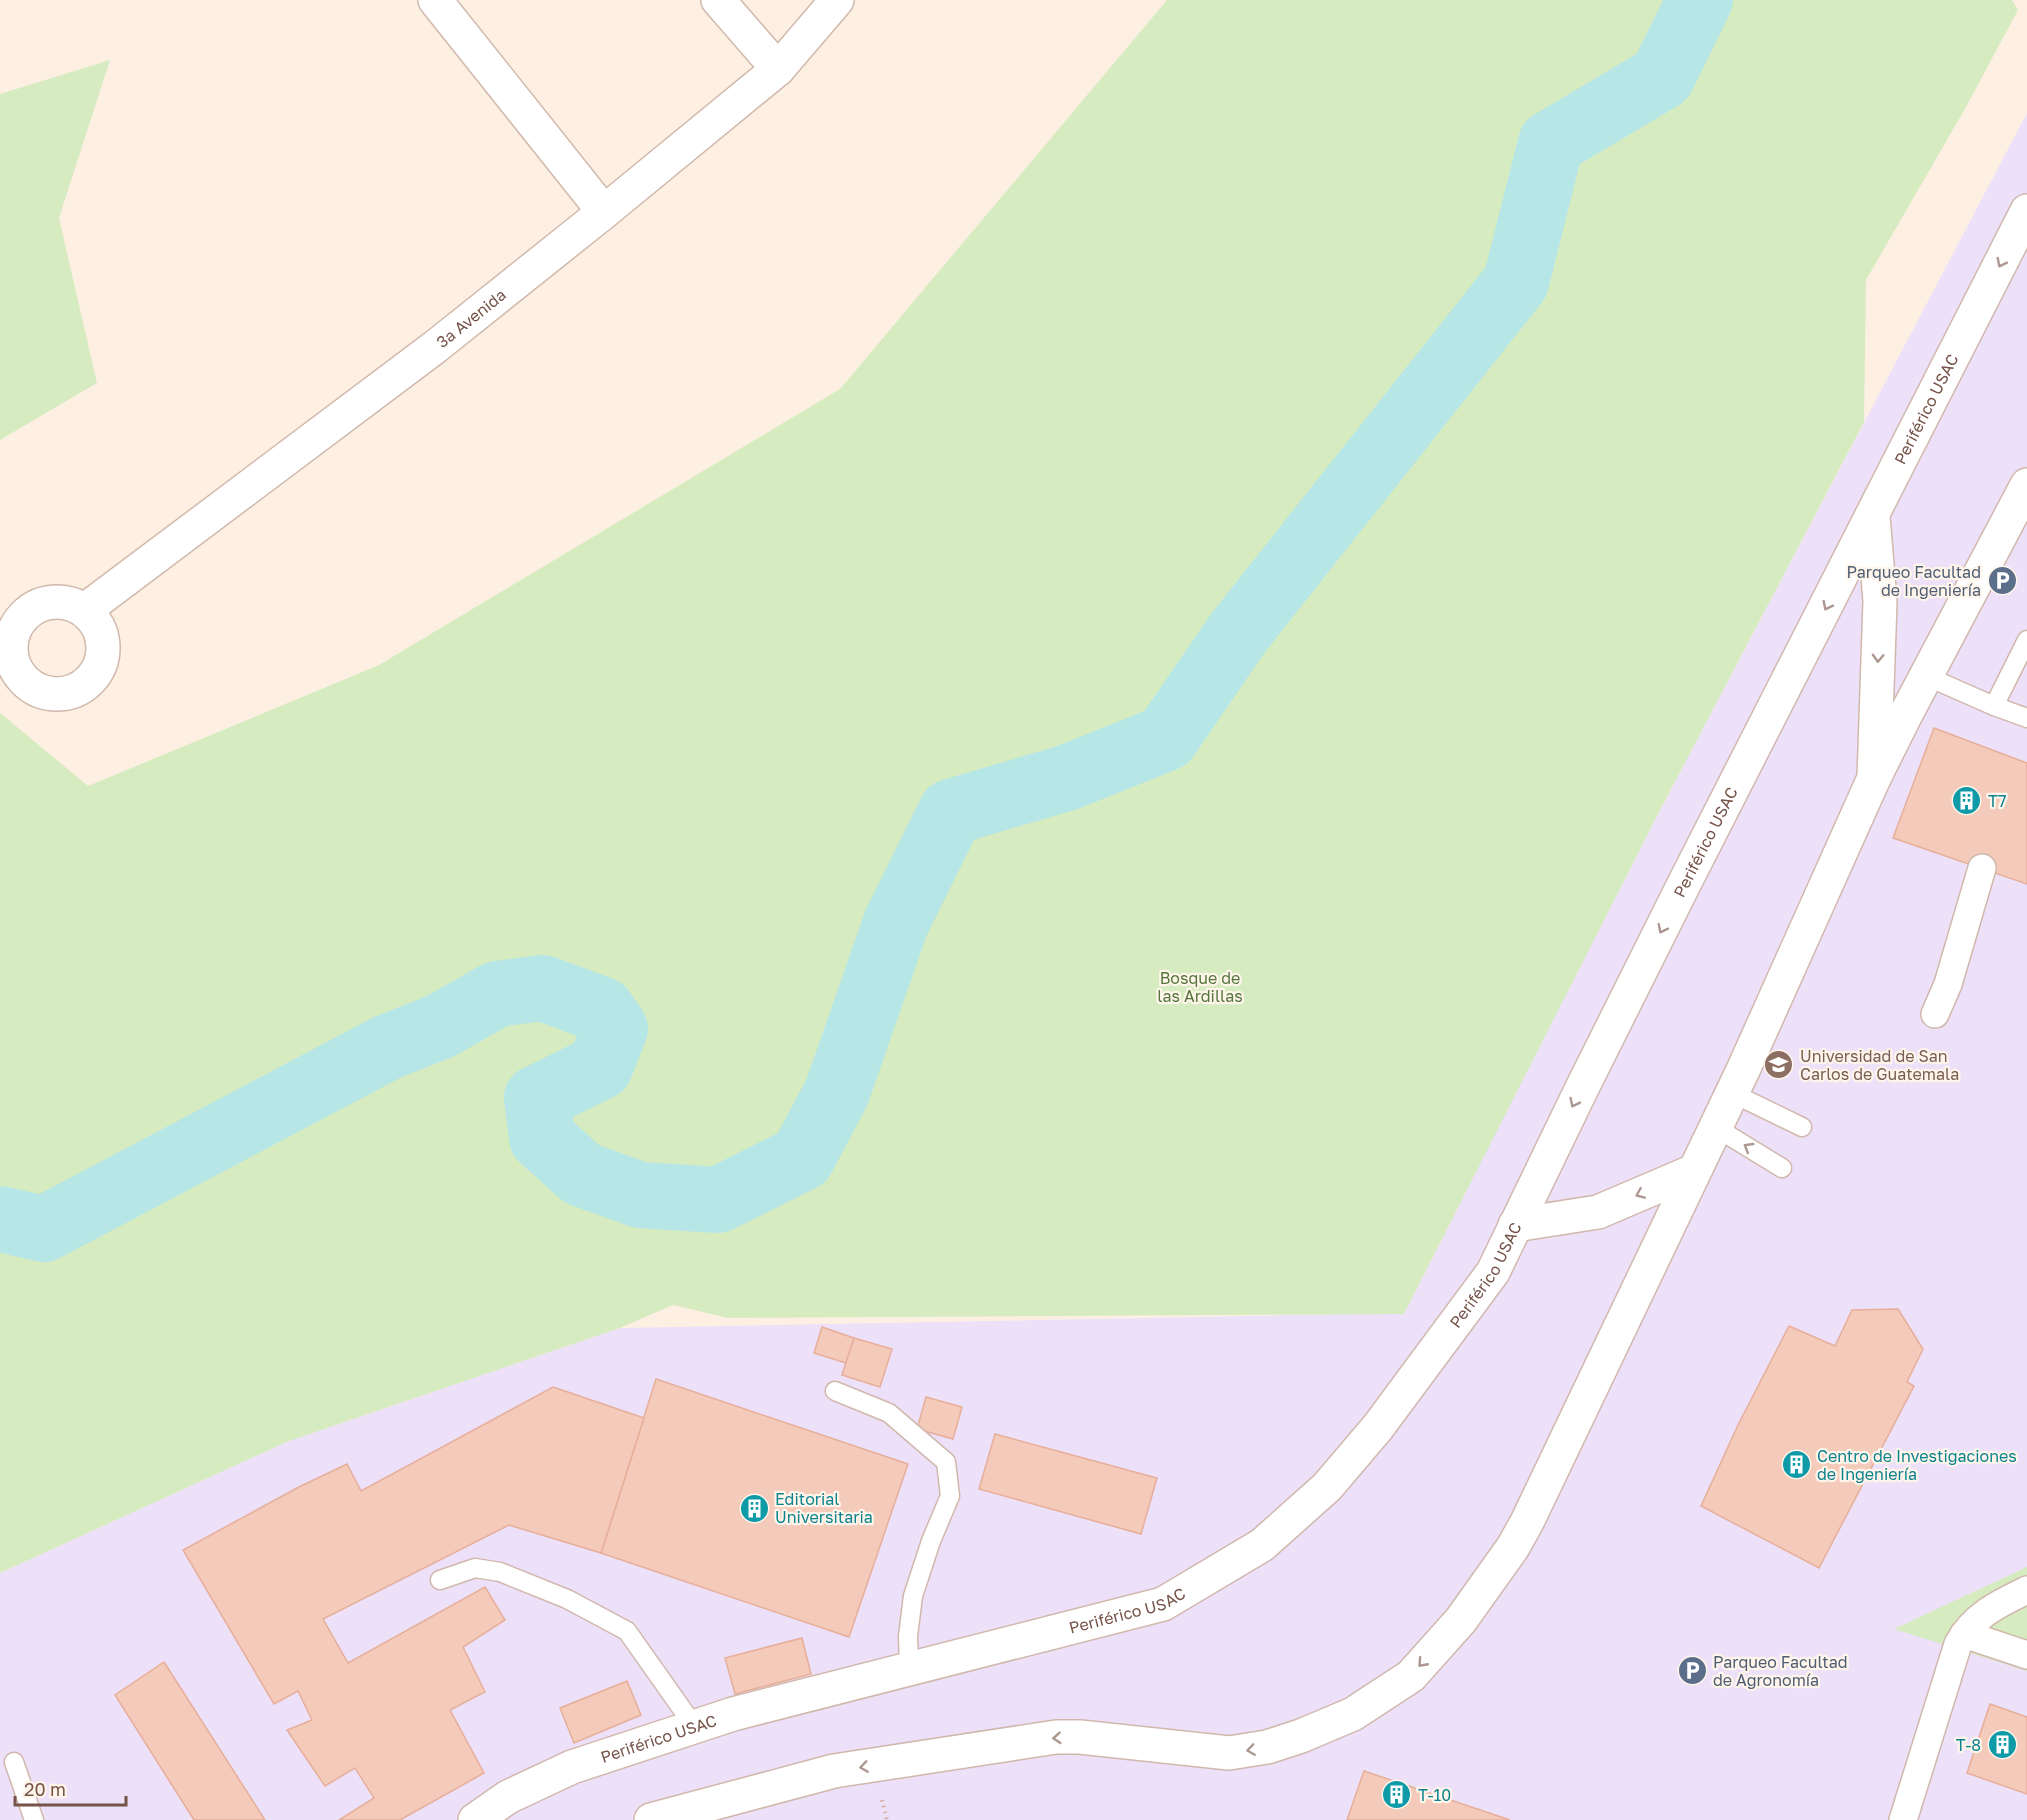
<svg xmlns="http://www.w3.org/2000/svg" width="2027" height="1820" viewBox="0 0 2027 1820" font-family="'Golos Text',sans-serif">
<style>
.education{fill:#ede0f9}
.green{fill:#d7ebc1}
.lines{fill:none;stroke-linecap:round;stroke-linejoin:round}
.river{stroke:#b7e6e7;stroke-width:66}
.building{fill:#f4caba;stroke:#e7ae99;stroke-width:1.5}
.service-casing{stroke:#d1b8ac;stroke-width:21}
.pedestrian-casing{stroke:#d1b8ac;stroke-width:30}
.minor-casing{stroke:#d1b8ac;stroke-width:36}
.tertiary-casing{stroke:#d1b8ac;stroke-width:36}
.path{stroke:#d9ad9d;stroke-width:4;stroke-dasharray:1.5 4.5;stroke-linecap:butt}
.service{stroke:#fff;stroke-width:18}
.pedestrian{stroke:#fff;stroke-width:27}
.minor{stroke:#fff;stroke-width:33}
.tertiary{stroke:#fff;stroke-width:33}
.oneway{stroke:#ad9891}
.labels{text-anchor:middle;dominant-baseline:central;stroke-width:4.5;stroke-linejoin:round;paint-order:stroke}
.street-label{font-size:16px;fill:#765348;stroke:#fff5ea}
.service-label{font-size:16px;fill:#4e5e75;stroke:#fff5ea;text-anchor:end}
.culture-label{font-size:16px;fill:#0d838f;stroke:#fff5ea;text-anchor:start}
.park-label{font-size:16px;fill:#55773d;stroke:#fff5ea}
.education-label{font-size:16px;fill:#785e54;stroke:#fff5ea;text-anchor:start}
</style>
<rect width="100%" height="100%" fill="#fdf0e3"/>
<path class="education" d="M2027,113v1707h-2027v-247l289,-132 331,-113 784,-15 253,-497z"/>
<g class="green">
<path d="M1167,0h845l6,10 -52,97 -100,173 -2,142 -207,394 -253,498 -676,4 -55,-13 -53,23 -331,113 -289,132v-860l88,73 291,-121 461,-276z"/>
<path d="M110,60l-51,158 38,165 -97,57v-346z"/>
<path d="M2027,1567v104l-133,-42z"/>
</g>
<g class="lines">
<path class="river" d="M0,1219l44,10 344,-182 53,-21 56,-32 46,-6 59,22 13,19 -15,38 -63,31 5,40 40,36 58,21 78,5 84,-42 35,-66 59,-169 55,-111 115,-34 100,-40 72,-105 278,-351 35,-139 111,-66 38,-77"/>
</g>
<g class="building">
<path d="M1934,728l93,35v121l-134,-46z"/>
<path d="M1898,1309l25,40 -16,33 7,4 -95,182 -118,-62 37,-81 51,-99 46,20 17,-36z"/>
<path d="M822,1327l32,11 -8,25 -32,-10z"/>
<path d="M854,1338l38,11 -12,38 -38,-12z"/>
<path d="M656,1379l252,85 -59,173 -248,-84z"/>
<path d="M553,1387l91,31 -43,135 -92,-28 -186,94 25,44 137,-76 20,33 -42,27 22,45 -35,18 34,63 -84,47h-61l35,-22 -19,-30 -30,18 -38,-56 25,-10 -14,-29 -24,13 -91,-154 116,-63 48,-23 14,27z"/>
<path d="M926,1397l36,10 -9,32 -36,-10z"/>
<path d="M995,1434l162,44 -16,56 -162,-45z"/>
<path d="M802,1638l9,36 -76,20 -10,-36z"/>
<path d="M164,1662l101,158h-71l-79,-125z"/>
<path d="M627,1681l14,34 -67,28 -14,-35z"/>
<path d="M1990,1704l37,13v77l-60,-21z"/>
<path d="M1364,1771l146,49h-163z"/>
</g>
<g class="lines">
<defs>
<g id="service">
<path d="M1926,676l68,30 33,12"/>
<path d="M1994,706l33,-66"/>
<path d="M1732,1093l70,34"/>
<path d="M1715,1127l67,41"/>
<path d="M835,1391l54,22 57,49 4,34 -19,45 -18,55 -5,40 1,32"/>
<path d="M440,1580l35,-12 25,4 67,27 60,32 67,95"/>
<path d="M14,1762l20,58"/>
</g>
<g id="pedestrian">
<path d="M1935,1014l13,-30 34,-116"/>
<path d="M1964,1634l63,21"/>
<path d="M1903,1820l55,-176c16,-29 40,-40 69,-54"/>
</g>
<g id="minor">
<path d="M435,0l169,212"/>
<path d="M718,0l60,69"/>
<circle cx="57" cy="648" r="46"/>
<path id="s1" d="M85,610l350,-263 169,-135 174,-143 59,-69"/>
<path d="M651,1820l183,-49 222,-34h24l149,16 38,-6 34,-11 52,-22 58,-38 50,-56 52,-73 14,-25 217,-454 130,-290 32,-64 121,-229"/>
</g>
<g id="tertiary">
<path d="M1873,516l7,85 -6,177"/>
<path d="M1515,1225l83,-13 96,-41"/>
<path id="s2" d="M475,1820l33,-23 64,-30 161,-53 430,-110 99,-59 65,-58 51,-60 115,-155 89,-184 102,-204 343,-673"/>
</g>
</defs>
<use href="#service" class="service-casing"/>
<use href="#pedestrian" class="pedestrian-casing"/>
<use href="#minor" class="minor-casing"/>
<use href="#tertiary" class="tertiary-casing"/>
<path class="path" d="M882,1800l5,20"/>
<use href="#service" class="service"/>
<use href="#pedestrian" class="pedestrian"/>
<use href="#minor" class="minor"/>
<use href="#tertiary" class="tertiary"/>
</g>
<defs><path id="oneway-chevron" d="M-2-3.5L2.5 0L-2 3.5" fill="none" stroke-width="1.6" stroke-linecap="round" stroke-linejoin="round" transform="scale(1.5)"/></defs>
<g class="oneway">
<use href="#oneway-chevron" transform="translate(2001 263) rotate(117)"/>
<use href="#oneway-chevron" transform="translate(1827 606) rotate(117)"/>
<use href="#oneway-chevron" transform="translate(1878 658) rotate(92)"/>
<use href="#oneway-chevron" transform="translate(1662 929) rotate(117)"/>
<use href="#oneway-chevron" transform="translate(1574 1103) rotate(116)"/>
<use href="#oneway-chevron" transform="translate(1748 1147) rotate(-149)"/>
<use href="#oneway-chevron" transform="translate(1640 1194) rotate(157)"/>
<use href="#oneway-chevron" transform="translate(1422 1663) rotate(132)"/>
<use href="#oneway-chevron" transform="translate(1057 1738) rotate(176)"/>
<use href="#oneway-chevron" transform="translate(1251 1750) rotate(172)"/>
<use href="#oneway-chevron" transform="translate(864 1767) rotate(172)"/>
</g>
<defs>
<symbol id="parking-disc" viewBox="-11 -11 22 22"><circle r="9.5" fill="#5c6f8a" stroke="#fff5ea"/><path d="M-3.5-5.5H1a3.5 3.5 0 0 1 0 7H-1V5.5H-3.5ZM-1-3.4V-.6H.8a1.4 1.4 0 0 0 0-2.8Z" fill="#fff"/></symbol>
<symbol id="building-disc" viewBox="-11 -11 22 22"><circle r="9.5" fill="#0f9aa8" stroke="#fff5ea"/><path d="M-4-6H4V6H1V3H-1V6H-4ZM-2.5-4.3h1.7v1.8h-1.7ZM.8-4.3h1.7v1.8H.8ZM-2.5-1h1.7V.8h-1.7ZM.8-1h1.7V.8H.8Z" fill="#fff"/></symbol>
<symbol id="university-disc" viewBox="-11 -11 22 22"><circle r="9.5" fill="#8d6e63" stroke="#fff5ea"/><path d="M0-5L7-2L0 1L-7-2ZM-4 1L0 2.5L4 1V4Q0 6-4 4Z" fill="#fff"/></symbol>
</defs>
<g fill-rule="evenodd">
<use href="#parking-disc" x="1986" y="564" width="33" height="33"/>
<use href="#building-disc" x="1950" y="784" width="33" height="33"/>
<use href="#university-disc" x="1762" y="1048" width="33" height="33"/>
<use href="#building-disc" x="1780" y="1448" width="33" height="33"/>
<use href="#building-disc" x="738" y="1492" width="33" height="33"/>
<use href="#parking-disc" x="1676" y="1654" width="33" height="33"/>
<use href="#building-disc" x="1986" y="1728" width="33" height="33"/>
<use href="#building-disc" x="1380" y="1778" width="33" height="33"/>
</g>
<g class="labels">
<g class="street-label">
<text stroke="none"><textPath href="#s1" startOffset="484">3a Avenida</textPath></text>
<text stroke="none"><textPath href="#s2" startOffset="2164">Periférico USAC</textPath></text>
<text stroke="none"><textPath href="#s2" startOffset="1678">Periférico USAC</textPath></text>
<text stroke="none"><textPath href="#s2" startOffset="1192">Periférico USAC</textPath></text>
<text stroke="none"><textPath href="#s2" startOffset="688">Periférico USAC</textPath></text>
<text stroke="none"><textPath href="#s2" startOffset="202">Periférico USAC</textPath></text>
</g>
<g class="service-label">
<text x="1981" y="572">Parqueo Facultad<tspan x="1981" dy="18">de Ingeniería</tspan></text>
<text x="1713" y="1662" text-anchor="start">Parqueo Facultad<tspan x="1713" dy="18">de Agronomía</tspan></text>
</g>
<g class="culture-label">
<text x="1988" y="801">T7</text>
<text x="1817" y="1456">Centro de Investigaciones<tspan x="1817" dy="18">de Ingeniería</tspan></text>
<text x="775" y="1499">Editorial<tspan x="775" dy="18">Universitaria</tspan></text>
<text x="1981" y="1745" text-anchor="end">T-8</text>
<text x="1418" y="1795">T-10</text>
</g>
<g class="park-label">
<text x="1200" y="978">Bosque de<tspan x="1200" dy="18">las Ardillas</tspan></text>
</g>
<g class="education-label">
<text x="1800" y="1056">Universidad de San<tspan x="1800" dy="18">Carlos de Guatemala</tspan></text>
</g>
</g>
<path d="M15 1796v9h111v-9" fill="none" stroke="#765348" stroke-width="3"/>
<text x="24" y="1796" font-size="18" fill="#765348" stroke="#fff5ea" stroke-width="4.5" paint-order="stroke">20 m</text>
</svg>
